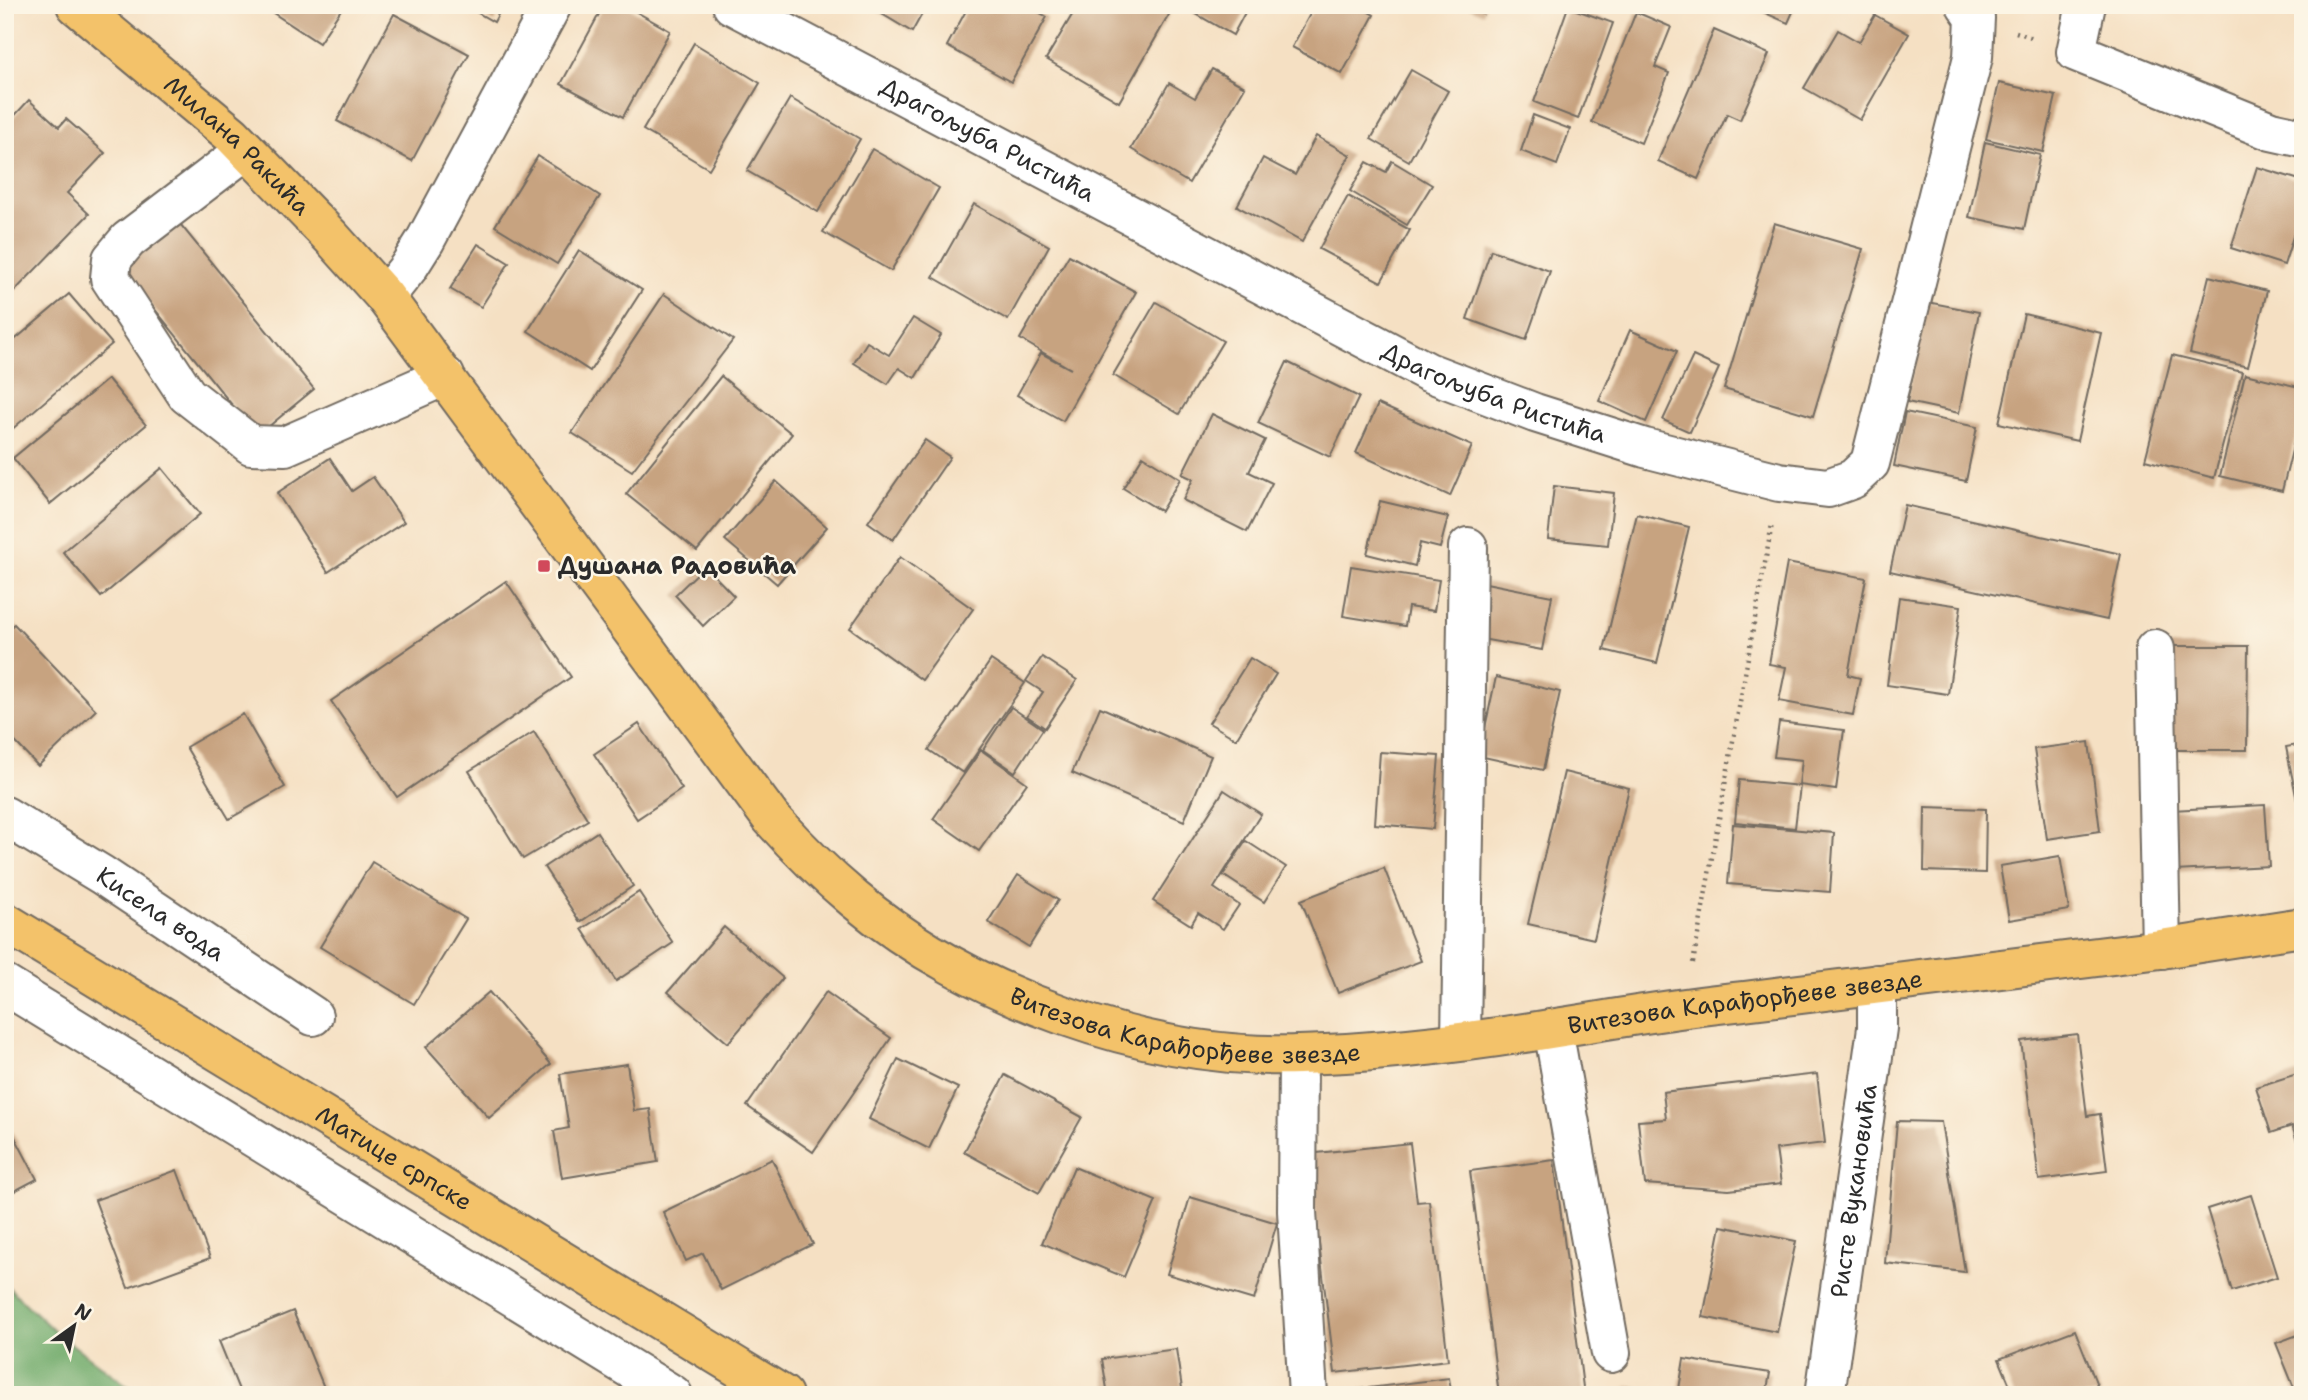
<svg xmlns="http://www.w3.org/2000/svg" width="2308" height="1400" viewBox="0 0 2308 1400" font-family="'Shantell Sans',sans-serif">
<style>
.forest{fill:#70aa6a;stroke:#4e6a4a;stroke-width:2}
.building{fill:#c7a380}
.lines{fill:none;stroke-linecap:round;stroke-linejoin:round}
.minor-casing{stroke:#726a60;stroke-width:42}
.major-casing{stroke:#726a60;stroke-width:42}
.path{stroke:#726a60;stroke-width:4.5;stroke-dasharray:2 5;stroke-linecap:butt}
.minor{stroke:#fff;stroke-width:38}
.major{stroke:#f3c26a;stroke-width:38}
.poi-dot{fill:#d1495b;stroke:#fcf5e5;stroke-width:2.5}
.labels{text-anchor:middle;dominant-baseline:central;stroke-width:5;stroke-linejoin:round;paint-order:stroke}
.street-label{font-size:24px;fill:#2b2b2b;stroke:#fcf5e5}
.poi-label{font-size:24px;font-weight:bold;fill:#2b2b2b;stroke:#fcf5e5;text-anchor:start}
</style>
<rect width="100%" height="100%" fill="#fcf5e5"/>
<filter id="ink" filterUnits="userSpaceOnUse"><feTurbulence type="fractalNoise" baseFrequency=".0143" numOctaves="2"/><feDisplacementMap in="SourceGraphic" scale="14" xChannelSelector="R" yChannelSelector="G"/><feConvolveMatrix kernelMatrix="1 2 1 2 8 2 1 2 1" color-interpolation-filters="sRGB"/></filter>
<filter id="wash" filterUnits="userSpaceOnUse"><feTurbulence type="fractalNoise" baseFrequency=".00686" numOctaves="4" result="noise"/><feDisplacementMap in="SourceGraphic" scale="28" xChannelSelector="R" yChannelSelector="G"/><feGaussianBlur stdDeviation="1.57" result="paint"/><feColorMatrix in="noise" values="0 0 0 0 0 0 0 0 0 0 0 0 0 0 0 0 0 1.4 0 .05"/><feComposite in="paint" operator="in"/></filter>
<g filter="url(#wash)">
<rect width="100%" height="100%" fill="#f5e0c3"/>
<path class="forest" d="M5,1284l49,47 86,64h-135z"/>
<g id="blocks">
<g class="building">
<path d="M261,5h83l-25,38z"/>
<path d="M464,5h39l-9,17z"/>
<path d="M604,5h20l46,26 -47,86 -62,-33z"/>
<path d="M867,5h60l-15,27z"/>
<path d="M969,5h57l21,12 -36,65 -64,-36z"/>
<path d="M1078,5l96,1 -55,96 -73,-43z"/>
<path d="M1185,5h64l-16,30 -49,-28z"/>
<path d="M1315,5h41l18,10 -32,59 -50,-27z"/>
<path d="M1464,5h22l-3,9z"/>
<path d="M1747,5h49l-8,18z"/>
<path d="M1568,7l45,16 -35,96 -44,-17z"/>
<path d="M1636,12l35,15 -16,40 14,6 -28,70 -49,-21z"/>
<path d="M394,14l75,40 -57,107 -75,-40z"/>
<path d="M1875,15l34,19 -49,86 -56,-32 34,-58 21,12z"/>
<path d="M1714,30l55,24 -29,66 -13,-6 -29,65 -40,-18z"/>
<path d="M694,43l66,40 -51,86 -66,-39z"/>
<path d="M1212,69l33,18 -56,96 -58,-34 38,-66 26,15z"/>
<path d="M1411,70l37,21 -39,70 -38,-22z"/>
<path d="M1999,83l57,13 -13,56 -57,-13z"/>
<path d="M790,98l70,41 -42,73 -71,-41z"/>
<path d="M29,100l30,27 7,-8 39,34 -38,40 22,21 -84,87v-175z"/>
<path d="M1533,115l37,14 -13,36 -36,-14z"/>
<path d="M1316,136l34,19 -48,87 -65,-36 26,-48 32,17z"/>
<path d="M1985,142l55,13 -16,74 -55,-12z"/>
<path d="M872,149l67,39 -48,83 -68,-39z"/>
<path d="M538,156l62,40 -43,68 -62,-38z"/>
<path d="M1392,161l40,24 -25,40 -57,-34 17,-29 19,10z"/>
<path d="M2257,167l46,14v24l-19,60 -53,-17z"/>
<path d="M1348,196l62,34 -29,52 -62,-33z"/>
<path d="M974,204l75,42 -41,74 -75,-43z"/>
<path d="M172,214l142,175 -57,47 -142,-176z"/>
<path d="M1774,223l89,26 -50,167 -89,-27z"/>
<path d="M478,244l31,19 -28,44 -31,-18z"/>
<path d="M579,250l63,40 -52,81 -62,-40z"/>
<path d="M1491,250l59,21 -24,69 -59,-21z"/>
<path d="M1069,255l67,37 -73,129 -46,-26 24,-42 30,16 -51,-30z"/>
<path d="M2209,276l58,15 -19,76 -58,-14z"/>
<path d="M69,294l43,50 -102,87 -5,-5v-78z"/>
<path d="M664,294l69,46 -101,131 -60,-38z"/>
<path d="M1156,302l67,39 -44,73 -66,-39z"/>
<path d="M1927,302l52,10 -20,101 -52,-11z"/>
<path d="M2024,314l77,19 -24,108 -78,-18z"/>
<path d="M913,318l28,17 -26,43 -16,-10 -11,16 -34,-21 13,-21 22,13z"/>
<path d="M1630,330l47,21 -31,71 -47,-21z"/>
<path d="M2172,355l70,17 -28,106 -69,-18z"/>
<path d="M1693,356l26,12 -29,64 -27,-12z"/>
<path d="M1287,362l72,35 -29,60 -72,-34z"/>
<path d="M2245,374l58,14v18l-21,85 -62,-15z"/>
<path d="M721,376l71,58 -95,117 -71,-57z"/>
<path d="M108,379l38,46 -96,79 -37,-46z"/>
<path d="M1378,404l94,42 -22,50 -94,-43z"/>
<path d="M1905,412l72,15 -11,54 -72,-15z"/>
<path d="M1212,414l53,26 -16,32 23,11 -25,49 -64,-32 10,-21 -11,-5z"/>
<path d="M925,440l25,17 -57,83 -25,-18z"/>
<path d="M1143,456l37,23 -19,32 -38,-23z"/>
<path d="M330,458l22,33 21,-14 31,45 -76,50 -51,-79z"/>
<path d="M162,468l38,46 -99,83 -38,-45z"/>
<path d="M776,481l51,46 -50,57 -52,-44z"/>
<path d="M1554,486l60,7 -6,52 -60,-6z"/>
<path d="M1380,501l68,16 -8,31 -20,-5 -5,23 -48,-12z"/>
<path d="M1905,505l216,49 -14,66 -217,-49z"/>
<path d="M1637,514l52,13 -32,136 -53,-13z"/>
<path d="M900,557l73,52 -51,71 -72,-52z"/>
<path d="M1787,563l79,15 -18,97 12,3 -7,37 -74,-14 7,-34 -17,-3z"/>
<path d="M705,566l29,30 -31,30 -28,-31z"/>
<path d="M1351,566l88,14 -5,31 -26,-4 -3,19 -62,-10z"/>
<path d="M506,581l65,96 -174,120 -66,-96z"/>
<path d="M1486,583l66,13 -10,54 -66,-12z"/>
<path d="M1899,597l62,9 -13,88 -61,-9z"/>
<path d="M14,624l82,86 -58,56 -33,-35v-99z"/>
<path d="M2170,646h78l-1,104h-78z"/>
<path d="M1042,657l35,23 -32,48 -18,-12 16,-24 -17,-11z"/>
<path d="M1250,658l26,16 -40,65 -27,-16z"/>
<path d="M991,660l34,23 -62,90 -34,-23z"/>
<path d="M1496,677l64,15 -17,78 -64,-14z"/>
<path d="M1011,707l32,22 -28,43 -32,-22z"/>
<path d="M1100,707l111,49 -27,65 -112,-48z"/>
<path d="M243,714l42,73 -56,32 -43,-72z"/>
<path d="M1779,722l65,8 -8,60 -37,-5 3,-25 -28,-3z"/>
<path d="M639,724l43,65 -45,30 -43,-65z"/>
<path d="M534,732l54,88 -65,39 -54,-88z"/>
<path d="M2089,742l11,89 -53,8 -13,-90z"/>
<path d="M2303,744v81h-1l-16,-78z"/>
<path d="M981,750l46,33 -48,68 -46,-32z"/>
<path d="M1380,752l59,4 -6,73 -58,-5z"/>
<path d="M1564,772l65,16 -35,151 -66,-15z"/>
<path d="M1739,780l61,6 -5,42 -60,-6z"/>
<path d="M1224,790l37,24 -47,74 25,17 -16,24 -25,-16 -7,12 -38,-24z"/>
<path d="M2265,805l4,61 -94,5 -3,-61z"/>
<path d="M1925,807l61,2 -1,64 -61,-2z"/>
<path d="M1733,824l101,9 -4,59 -102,-8z"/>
<path d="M597,832l36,54 -53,36 -36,-55z"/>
<path d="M1246,841l40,26 -22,35 -41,-27z"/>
<path d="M2060,856l9,54 -60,10 -9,-54z"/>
<path d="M372,862l94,57 -52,85 -94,-57z"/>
<path d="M1384,868l37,93 -83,32 -37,-93z"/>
<path d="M1018,875l40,25 -29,47 -41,-25z"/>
<path d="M639,892l34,51 -57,38 -34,-52z"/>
<path d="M724,927l59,51 -55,65 -60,-51z"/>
<path d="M489,992l62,72 -62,54 -63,-71z"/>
<path d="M826,992l65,46 -78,114 -66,-46z"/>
<path d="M2077,1034l10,82 13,-2 7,57 -68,9 -18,-139z"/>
<path d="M898,1059l60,29 -29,61 -60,-30z"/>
<path d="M627,1064l7,47 16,-2 8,53 -96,16 -8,-47 15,-3 -9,-54z"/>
<path d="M2303,1072v74l-4,1 -7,-21 -21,7 -15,-46z"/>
<path d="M1817,1074l8,69 -49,6 5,35 -52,6 -84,-6 -7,-63 28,-2 -3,-27z"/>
<path d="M1005,1075l77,42 -43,76 -75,-41z"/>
<path d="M5,1118l32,61 -32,17z"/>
<path d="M1897,1121l44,1 24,150 -80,-9z"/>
<path d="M1410,1143l7,59 12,-1 19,159 -113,13 -27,-219z"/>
<path d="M772,1159l41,85 -92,46 -18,-37 -17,8 -23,-49z"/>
<path d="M1554,1160l30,235h-85l-29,-224z"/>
<path d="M1074,1167l82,34 -32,76 -82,-34z"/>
<path d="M177,1170l33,88 -82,30 -33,-88z"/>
<path d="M2251,1195l26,82 -45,14 -25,-82z"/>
<path d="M1190,1197l87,26 -23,77 -87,-26z"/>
<path d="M1721,1226l75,15 -19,91 -74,-15z"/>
<path d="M293,1311l34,84h-86l-22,-54z"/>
<path d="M2075,1330l26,65h-87l-15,-36z"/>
<path d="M2303,1333v62h-6l-21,-52z"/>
<path d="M1176,1349l7,46h-75l-6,-36z"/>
<path d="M1684,1359l86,14 -4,22h-88z"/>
<path d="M1449,1378l3,17h-115l-1,-3z"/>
<path d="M1627,1386l44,7v2h-45z"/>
</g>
</g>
</g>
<g filter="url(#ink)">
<use href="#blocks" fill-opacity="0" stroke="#726a60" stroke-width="2"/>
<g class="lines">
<defs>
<g id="minor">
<path id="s1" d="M732,5l696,367 107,41 110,35 134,34 49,6 25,-9 17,-16 103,-406 2,-39 -9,-13"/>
<path d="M2086,5l-10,47 195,79 32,7"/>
<path d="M246,150l-118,90 -16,19 -2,19 77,117 64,50 34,1 160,-70"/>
<path d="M385,297l23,-29 17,-27 127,-236"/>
<path d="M2155,649l6,300"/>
<path id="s2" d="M5,816l97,59 211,141"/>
<path d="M5,985l668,410"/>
<path d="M1553,1029l58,324"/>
<path d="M1461,1041l7,-494"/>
<path d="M1298,1055l-1,156 11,184"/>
<path id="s3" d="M1825,1395l52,-367v-44"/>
</g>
<g id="major">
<path id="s4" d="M76,5l156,130 100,103 53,59 386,521c26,29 53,56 83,81 116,97 293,161 445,156 85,-2 173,-13 257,-27 63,-10 125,-21 188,-27l417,-52 142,-22"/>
<path id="s5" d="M5,922l778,473"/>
</g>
</defs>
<use href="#minor" class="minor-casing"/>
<use href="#major" class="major-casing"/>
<g class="path">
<path d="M2016,32l18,6"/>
<path d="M1693,963l79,-439"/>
</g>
<use href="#minor" class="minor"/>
<use href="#major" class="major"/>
</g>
</g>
<rect class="poi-dot" x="537" y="559" width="14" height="14" rx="3.5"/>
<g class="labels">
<g class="street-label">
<text stroke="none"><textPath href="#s1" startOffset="289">Драгољуба Ристића</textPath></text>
<text stroke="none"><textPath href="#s4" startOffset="214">Милана Ракића</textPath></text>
<text stroke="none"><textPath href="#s1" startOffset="856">Драгољуба Ристића</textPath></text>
<text stroke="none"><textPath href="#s2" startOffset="184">Кисела вода</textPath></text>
<text stroke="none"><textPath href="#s4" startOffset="2121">Витезова Карађорђеве звезде</textPath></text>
<text stroke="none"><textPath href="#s4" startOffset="1554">Витезова Карађорђеве звезде</textPath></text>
<text stroke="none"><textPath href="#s5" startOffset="455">Матице српске</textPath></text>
<text stroke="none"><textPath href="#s3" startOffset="206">Ристе Вукановића</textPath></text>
</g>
<g class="poi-label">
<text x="558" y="566">Душана Радовића</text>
</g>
</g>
<rect width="2308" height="1400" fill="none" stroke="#fcf5e5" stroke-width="28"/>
<g transform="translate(74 1326) rotate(33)" stroke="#fcf5e5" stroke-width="5" paint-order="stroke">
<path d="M0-5L12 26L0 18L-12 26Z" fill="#2b2b2b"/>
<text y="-10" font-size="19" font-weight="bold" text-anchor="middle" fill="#2b2b2b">N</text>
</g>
</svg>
